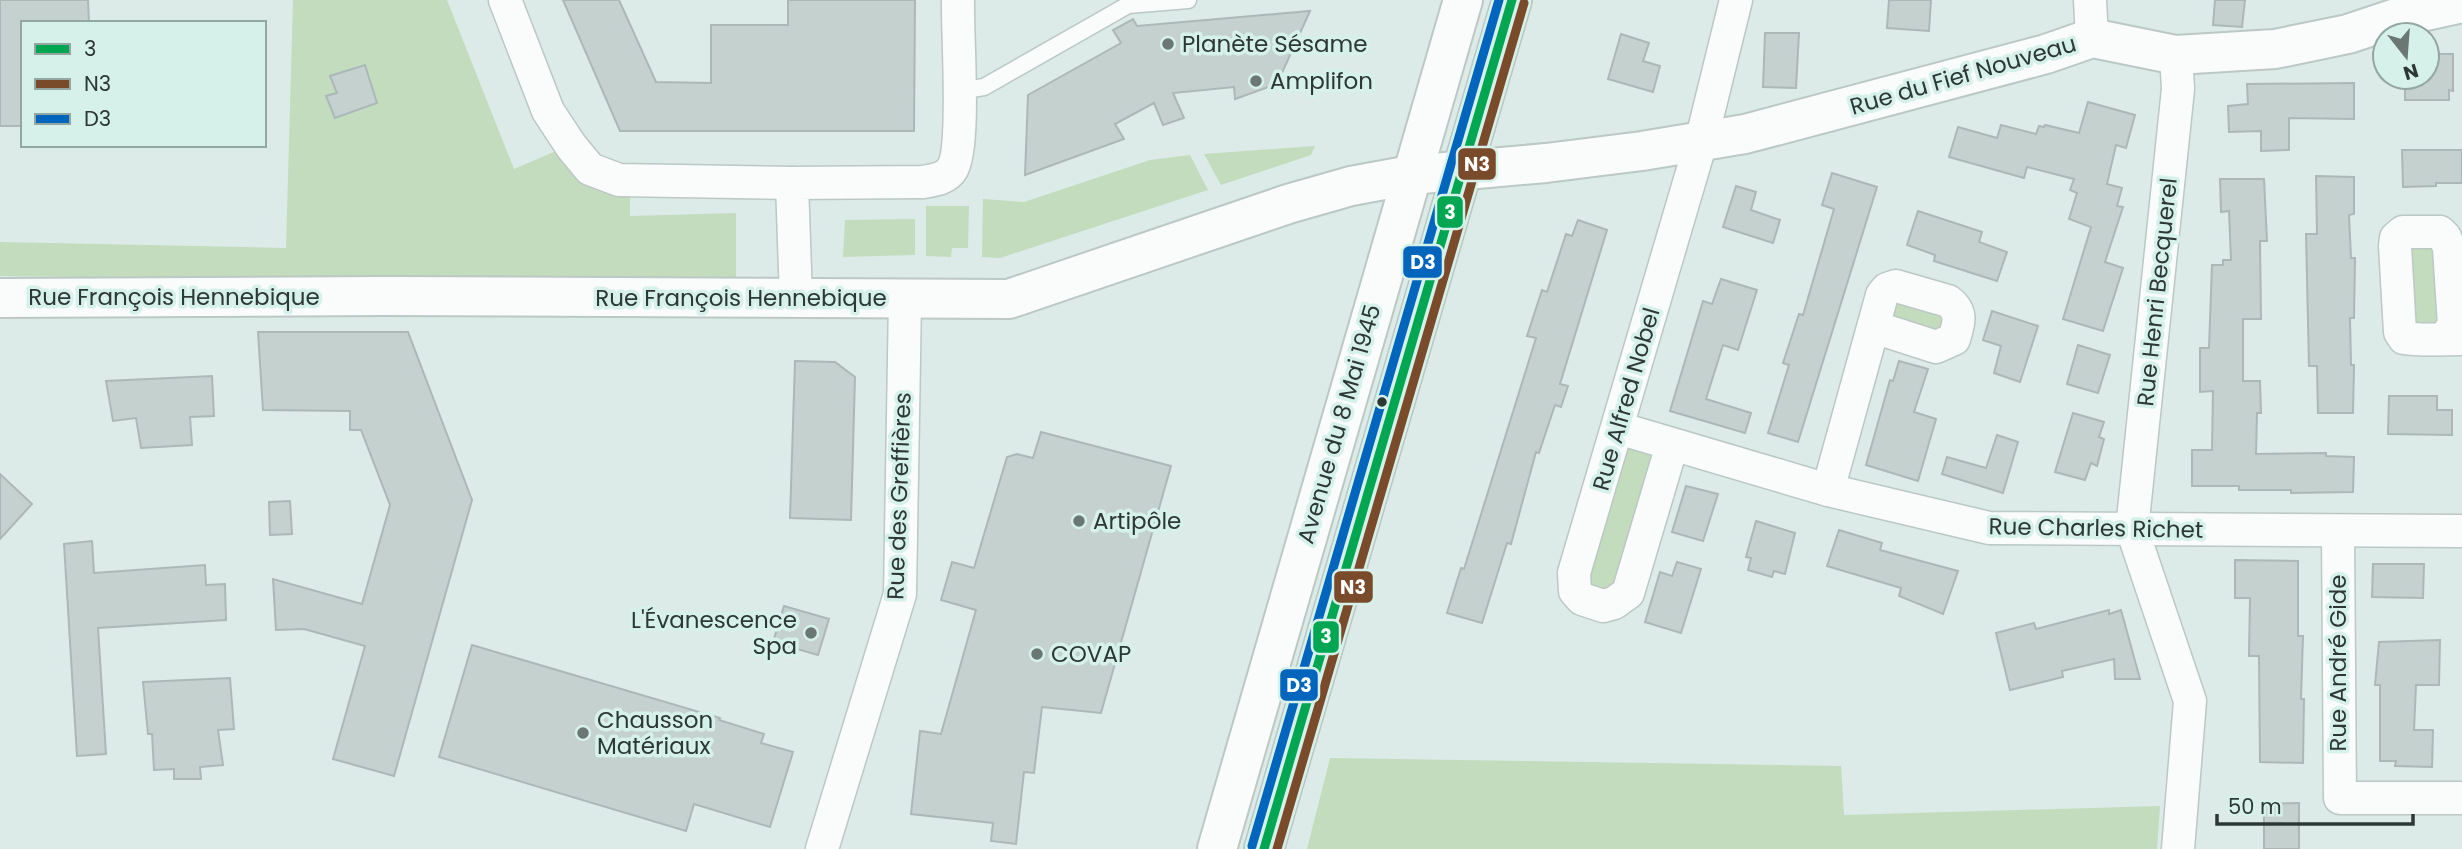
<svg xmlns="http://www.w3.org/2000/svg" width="2462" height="849" viewBox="0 0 2462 849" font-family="Poppins,sans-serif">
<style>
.green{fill:#c3dcbe}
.building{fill:#c5d1cf;stroke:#acb8b7;stroke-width:2}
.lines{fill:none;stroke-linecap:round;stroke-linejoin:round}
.service-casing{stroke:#bbc8c4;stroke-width:19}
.minor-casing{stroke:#bbc8c4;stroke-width:35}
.tertiary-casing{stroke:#bbc8c4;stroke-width:42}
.primary-casing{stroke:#bbc8c4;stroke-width:42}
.service{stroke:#fafcfb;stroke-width:16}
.minor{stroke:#fafcfb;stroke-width:32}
.tertiary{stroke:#fafcfb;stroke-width:38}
.primary{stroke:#fafcfb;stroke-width:38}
.bus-1-casing{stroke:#d6f1ea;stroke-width:14}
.bus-2-casing{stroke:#d6f1ea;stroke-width:14}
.bus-3-casing{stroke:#d6f1ea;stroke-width:14}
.bus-1{stroke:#00a651;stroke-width:9}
.bus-2{stroke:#7a4b2a;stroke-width:9}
.bus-3{stroke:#0065bd;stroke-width:9}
.poi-dot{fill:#6a7773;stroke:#d6f1ea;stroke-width:2.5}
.bus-dot{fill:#2d3835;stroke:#d6f1ea;stroke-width:2.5}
.labels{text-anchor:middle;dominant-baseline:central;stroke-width:7;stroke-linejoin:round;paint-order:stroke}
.poi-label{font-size:23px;fill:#2d3835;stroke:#d6f1ea;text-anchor:start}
.street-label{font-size:23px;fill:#2d3835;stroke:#d6f1ea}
.line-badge{stroke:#d6f1ea;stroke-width:2.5}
.badge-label{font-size:19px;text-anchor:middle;font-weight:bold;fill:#fff}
</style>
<rect width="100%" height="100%" fill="#dcebe7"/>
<g class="green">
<path d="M293,0h154l67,169 42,-18 74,42v23l106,-3v67h-448l-288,-4v-34l286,6z"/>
<path d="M1315,146l-4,9 -90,30 -17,-31z"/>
<path d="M1190,155l18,35 -208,68 -18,-1 1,-58 41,3 126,-42z"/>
<path d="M926,206h43l-1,42h-16l-1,9 -25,-1z"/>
<path d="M915,219v36l-72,2 2,-37z"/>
<path d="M2403,232h37l14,93 -41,14z"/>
<path d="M1882,295l66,6 6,38 -80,-12z"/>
<path d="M1618,428l54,17 -44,148 -46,6z"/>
<path d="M1330,758l511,8 3,49 316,-9 -3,43h-850z"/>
</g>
<g class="building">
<path d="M0,0h88l1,23h-66v103h-23z"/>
<path d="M563,0h56l37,82 55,1v-58h77v-25h127l-1,131h-294z"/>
<path d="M1889,0h42l-2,31 -42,-3z"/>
<path d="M2215,0h30l-3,27 -29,-2z"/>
<path d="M1310,11l-33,73 -42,15 -1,-12 -61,6 11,25 -21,7 -9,-22 -39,21 9,15 -99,36 3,-80 93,-52 -8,-13 20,-11 4,7z"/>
<path d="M1765,33h34l-3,55 -33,-1z"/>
<path d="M1621,34l28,9 -6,18 17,5 -7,26 -45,-13z"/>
<path d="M2427,54h26v37l-4,-1v10h-44v-23h22z"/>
<path d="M365,65l12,38 -42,15 -9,-22 11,-3 -7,-17z"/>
<path d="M2354,83v36l-65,-1v32l-28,1v-20l-32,1 -1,-26 20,-2 -1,-20z"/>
<path d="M2088,102l47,13 -9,33 -10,-3 -9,39 15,4 -5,18 6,1 -18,55 18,6 -20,63 -40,-12 28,-92 -22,-8 8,-26 -7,-3 4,-11 -47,-12 -3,11 -75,-21 9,-30 39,11 4,-13 35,9 3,-8 5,1 1,-2 34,8z"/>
<path d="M2402,150h60v33h-26v3l-33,1z"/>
<path d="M1832,173l45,14 -79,255 -30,-9 21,-68 -6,-2 16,-49 4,1 31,-106 -12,-4z"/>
<path d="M2316,176l38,1v37l-5,1 2,43h4l-1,60h-4l1,47h3l-1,48h-35l-1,-47h-8l-3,-132h11z"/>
<path d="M2220,179h44l3,62h-7l1,78h-18v62h17l1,32h-4l-1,41 70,-1v3l28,1 -1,35 -62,1v-3h-52v-4h-47v-36h20l1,-59 -13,1v-44h9l3,-83h11v-5h8l-2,-49 -8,1z"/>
<path d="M1736,186l20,6 -5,18 29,10 -7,23 -50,-16z"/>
<path d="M1918,211l64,21 -3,10 28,10 -10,29 -63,-20 1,-6 -28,-10z"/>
<path d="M1578,220l29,10 -47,154 8,2 -7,21 -6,-2 -16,48 -3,-1 -25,92 -4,-1 -25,80 -35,-10 14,-45 3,1 72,-231 -9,-2 15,-46 5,2 19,-58 6,2z"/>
<path d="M1721,279l36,11 -19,60 -15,-5 -17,54 45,14 -6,20 -75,-22 33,-110 9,3z"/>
<path d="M1992,311l46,15 -18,56 -26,-9 7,-27 -18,-6z"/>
<path d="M258,332h150l64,168 -78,276 -61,-17 32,-113 -61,-17 -28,1 -3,-51 89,25 28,-99 -29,-75h-11v-19l-87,-1z"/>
<path d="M2078,345l32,10 -12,38 -31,-9z"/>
<path d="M795,361l40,1 20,15 -4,143 -61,-2z"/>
<path d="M1899,361l29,8 -14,43 22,7 -18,62 -52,-16 24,-85 3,1z"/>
<path d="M212,376l2,40 -24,1 2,28 -51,3 -5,-30 -23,3 -7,-40z"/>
<path d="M2389,396h48v14h15v25l-64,-1z"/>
<path d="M2073,413l31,9 -5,15 5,2 -7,27 -6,-3 -6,17 -30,-8z"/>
<path d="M1041,432l130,34 -70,247 -59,-6 -8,66 -10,-1 -8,72 -25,-3 2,-18 -82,-9 9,-83 21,3 35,-124 -35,-10 11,-38 22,6 33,-111 10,-3 16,4z"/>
<path d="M1997,435l21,7 -15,51 -61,-19 5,-17 39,11z"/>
<path d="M0,474l32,30 -32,35z"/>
<path d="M1686,486l32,8 -15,47 -31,-9z"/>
<path d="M290,501l2,33 -22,1 -1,-33z"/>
<path d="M1756,521l39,12 -10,41 -11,-3 -2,6 -24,-7 3,-12 -5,-1z"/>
<path d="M1839,530l43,13 -2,7 78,21 -15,43 -44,-18 2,-8 -74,-22z"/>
<path d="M92,541l2,32 111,-8 1,20 19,-1 1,36 -128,8 8,126 -29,2 -13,-212z"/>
<path d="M2235,560l63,1v75h5l-2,63h3l-1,64 -43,-1 -1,-106h-10l1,-58h-15z"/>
<path d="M1677,562l24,7 -20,64 -36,-11 15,-50 12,4z"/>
<path d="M2373,564h51l-1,34 -51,-1z"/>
<path d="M784,606l45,13 -11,36 -45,-13z"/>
<path d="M2109,610v4l12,-4 19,69h-25l-1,-20 -52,12 1,6 -53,13 -14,-57 38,-10 2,6z"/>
<path d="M2440,640l-1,45h-23l-2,45h19l-1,37 -37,-1 1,-5h-16v-76h-5l4,-43z"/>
<path d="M472,645l248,73 -1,2 45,14 -3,9 32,9 -23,75 -76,-23 -8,27 -247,-74z"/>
<path d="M230,678l4,51 -16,1 5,35 -23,2 1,12h-27v-10l-20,1 -2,-36h-4l-5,-52z"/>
<path d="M2299,803v46h-35v-45z"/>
</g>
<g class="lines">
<defs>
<path id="service" d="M959,91l25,-4 144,-82 60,-5"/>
<g id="minor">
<path d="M505,0l43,111 23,35 19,23 29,11 173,3"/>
<path d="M2090,0l2,38"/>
<path d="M2176,55l2,34 -46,440 58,172 -12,148"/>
<path d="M796,299l-4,-116 131,-1c11,-2 23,-3 29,-13 14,-21 5,-137 6,-169"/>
<path d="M2444,339l10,-14 -5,-77 -4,-11 -5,-5h-37l-7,6 -1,8 5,86 4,6c19,3 39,1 58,1"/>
<path d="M1618,428l210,62 161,38 473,3"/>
<path d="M1672,445l-44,148 -14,10 -11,3 -21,-7 -7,-8 -1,-18 127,-431 35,-142"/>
<path d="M1828,490l54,-195 5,-6 9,-3 52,15c15,11 11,22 6,38l-18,8 -62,-20"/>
<path d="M2338,531l2,267h122"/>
<path d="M822,849l78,-255 5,-295"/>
</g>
<path id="tertiary" d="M0,298l385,-2 624,3 279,-95 63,-18 60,-11 135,-12 96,-12 103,-17 301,-80 46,-16 84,17 99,-6 73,-15 51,-17 63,-14"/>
<g id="primary">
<path d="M1217,849l246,-849"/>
<path d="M1264,849l248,-849"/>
</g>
</defs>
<use href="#service" class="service-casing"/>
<use href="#minor" class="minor-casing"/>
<use href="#tertiary" class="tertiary-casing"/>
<use href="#primary" class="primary-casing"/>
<use href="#service" class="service"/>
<use href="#minor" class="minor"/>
<use href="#tertiary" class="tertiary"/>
<use href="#primary" class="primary"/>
<defs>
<path id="bus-1" d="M1264,849l248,-849"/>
<path id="bus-2" d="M1277,849l247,-846"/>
<path id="bus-3" d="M1252,846l247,-846"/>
</defs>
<use href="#bus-1" class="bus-1-casing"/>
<use href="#bus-2" class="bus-2-casing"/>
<use href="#bus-3" class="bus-3-casing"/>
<use href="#bus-1" class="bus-1"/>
<use href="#bus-2" class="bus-2"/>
<use href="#bus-3" class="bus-3"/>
</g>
<g class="poi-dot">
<circle cx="1168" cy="44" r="7"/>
<circle cx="1256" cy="81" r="7"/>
<circle cx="1079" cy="521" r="7"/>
<circle cx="811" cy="633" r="7"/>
<circle cx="1037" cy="654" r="7"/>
<circle cx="583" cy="733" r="7"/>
</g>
<circle class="bus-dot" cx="1382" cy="402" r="6"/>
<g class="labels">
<g class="poi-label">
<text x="1182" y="44">Planète Sésame</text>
<text x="1270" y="81">Amplifon</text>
<text x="1093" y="521">Artipôle</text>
<text x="797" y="620" text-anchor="end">L'Évanescence<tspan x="797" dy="26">Spa</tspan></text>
<text x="1051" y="654">COVAP</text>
<text x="597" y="720">Chausson<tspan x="597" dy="26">Matériaux</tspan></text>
</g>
<g class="street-label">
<text transform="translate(1963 75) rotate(-16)">Rue du Fief Nouveau</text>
<text transform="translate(2157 292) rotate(-84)">Rue Henri Becquerel</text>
<text x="174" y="297">Rue François Hennebique</text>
<text x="741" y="298">Rue François Hennebique</text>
<text transform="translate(1626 399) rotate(-74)">Rue Alfred Nobel</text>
<text transform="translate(1339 424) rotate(-74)">Avenue du 8 Mai 1945</text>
<text transform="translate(899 496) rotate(-88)">Rue des Greffières</text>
<text transform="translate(2096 528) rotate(1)">Rue Charles Richet</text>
<text transform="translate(2338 663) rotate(-90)">Rue André Gide</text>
</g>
</g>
<g class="line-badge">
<rect x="1457" y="147" width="40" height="34" rx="7" fill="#7a4b2a"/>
<rect x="1436" y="195" width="28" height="34" rx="7" fill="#00a651"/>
<rect x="1402" y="245" width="41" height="34" rx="7" fill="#0065bd"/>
<rect x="1333" y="570" width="41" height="34" rx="7" fill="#7a4b2a"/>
<rect x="1312" y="620" width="28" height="34" rx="7" fill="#00a651"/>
<rect x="1279" y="668" width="40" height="34" rx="7" fill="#0065bd"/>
</g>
<g class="badge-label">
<text x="1477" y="171">N3</text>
<text x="1450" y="219">3</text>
<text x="1423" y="269">D3</text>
<text x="1353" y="594">N3</text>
<text x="1326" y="643">3</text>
<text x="1299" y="692">D3</text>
</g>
<rect x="21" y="21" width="245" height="126" fill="#d6f1ea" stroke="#92a7a2" stroke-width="2"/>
<rect x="35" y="44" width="35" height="10" fill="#00a651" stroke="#92a7a2" stroke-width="2"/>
<text x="84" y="56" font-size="21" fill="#2d3835">3</text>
<rect x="35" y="79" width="35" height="10" fill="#7a4b2a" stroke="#92a7a2" stroke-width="2"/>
<text x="84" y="91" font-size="21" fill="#2d3835">N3</text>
<rect x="35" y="114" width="35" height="10" fill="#0065bd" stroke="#92a7a2" stroke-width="2"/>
<text x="84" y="126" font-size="21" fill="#2d3835">D3</text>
<g transform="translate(2406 56) rotate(163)"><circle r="33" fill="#d6f1ea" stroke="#92a7a2" stroke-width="2"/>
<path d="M0-5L12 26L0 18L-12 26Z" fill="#6a7773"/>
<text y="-10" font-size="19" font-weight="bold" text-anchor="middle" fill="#2d3835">N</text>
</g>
<path d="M2217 814v10h196v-10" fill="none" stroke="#2d3835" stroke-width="3.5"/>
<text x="2228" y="814" font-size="21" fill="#2d3835" stroke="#d6f1ea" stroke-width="5" paint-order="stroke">50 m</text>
</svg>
